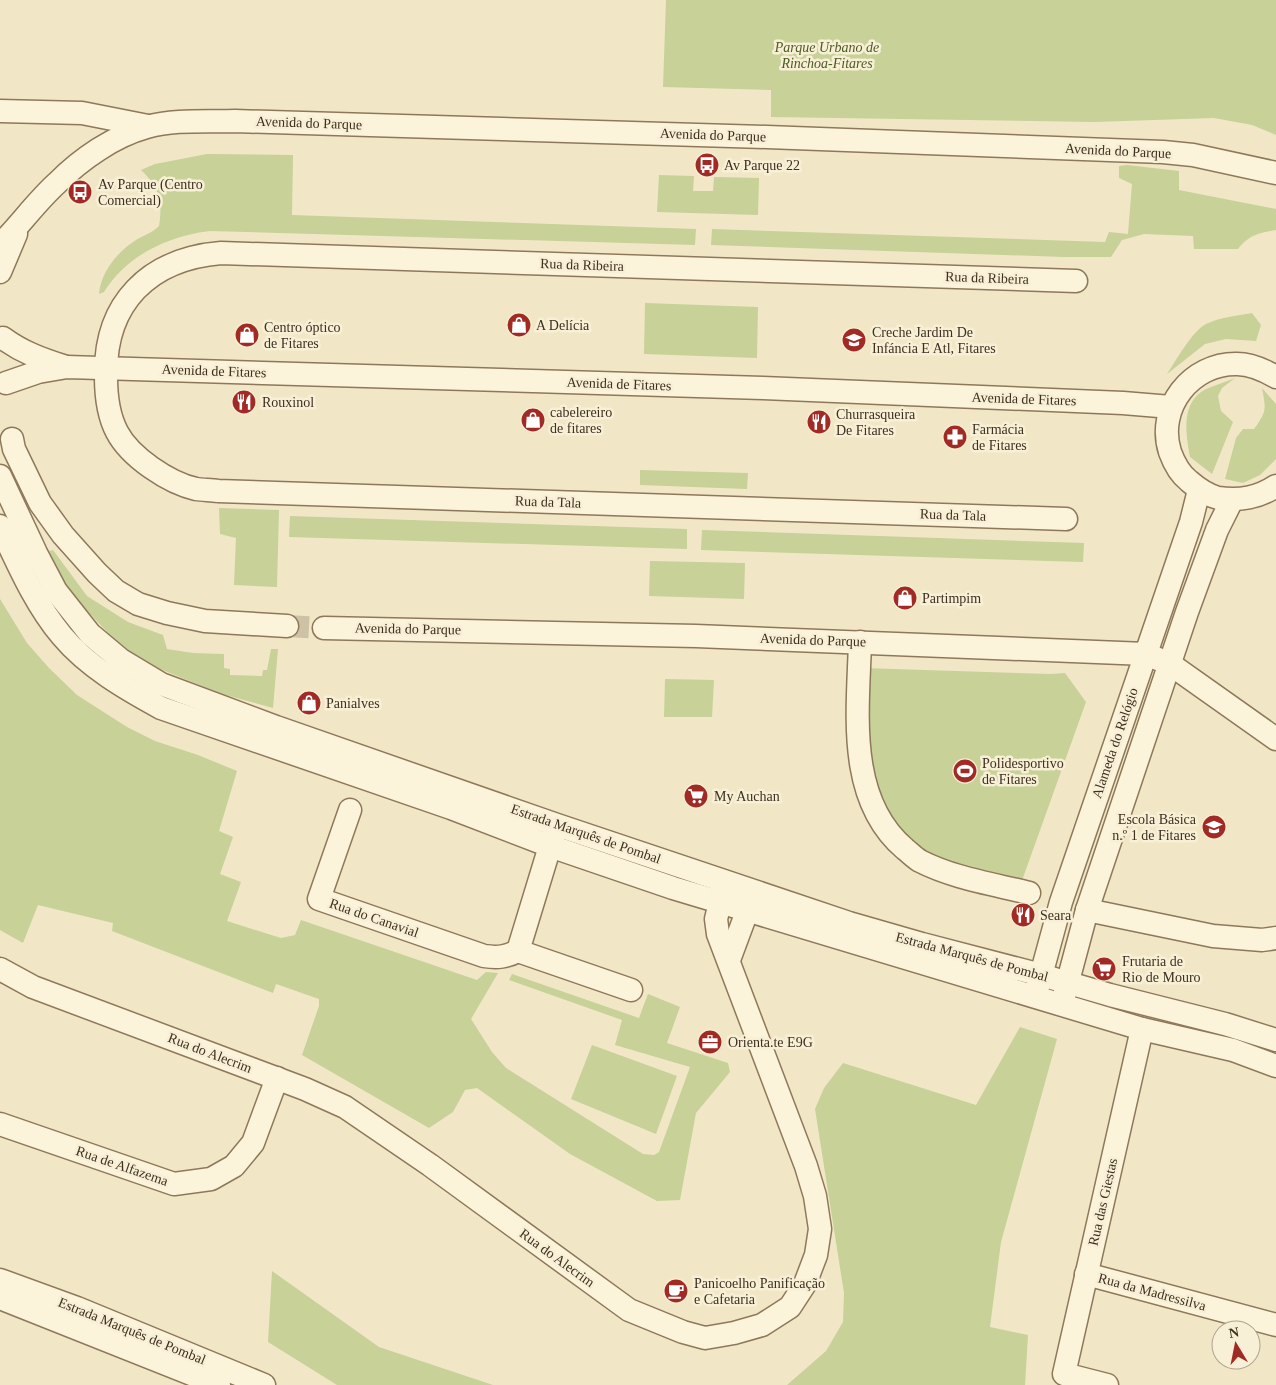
<svg xmlns="http://www.w3.org/2000/svg" width="1276" height="1385" viewBox="0 0 1276 1385" font-family="'Times New Roman',serif">
<style>
.green{fill:#c7d198}
.lines{fill:none;stroke-linecap:round;stroke-linejoin:round}
.minor-tunnel{stroke:#cdc2a5;stroke-width:22;stroke-dasharray:22 11;stroke-linecap:butt}
.minor-casing{stroke:#8e785a;stroke-width:25}
.minor{stroke:#fbf3da;stroke-width:22}
.labels{text-anchor:middle;dominant-baseline:central;stroke-width:5;stroke-linejoin:round;paint-order:stroke}
.park-label{font-size:14px;font-style:italic;fill:#4b5b24;stroke:#f8f0d6}
.street-label{font-size:14px;fill:#3e2f1f;stroke:#f8f0d6}
.poi-label{font-size:14px;fill:#3e2f1f;stroke:#f8f0d6;text-anchor:start}
</style>
<rect width="100%" height="100%" fill="#f1e7c6"/>
<g class="green">
<path d="M666,0h610v135l-24,-10 -38,-7 -120,4 -323,-5v-27l-108,-3z"/>
<path d="M207,154l86,1 -1,60 404,14 -1,16 -485,-14c-42,5 -83,24 -106,61l-5,2c2,-22 18,-42 37,-54 8,-5 16,-7 23,-14 4,-24 0,-39 -18,-56l14,-6z"/>
<path d="M1127,165l52,6v19l97,19v21c-18,3 -27,5 -38,19h-44l-1,-13 -49,-2 -22,6 -11,17h-47l-353,-12 1,-16 393,13 4,-10 19,2 4,-50 -13,-6v-12z"/>
<path d="M659,175l35,1 -1,15h20l1,-14 45,1 -1,37 -101,-3z"/>
<path d="M645,303l113,4 -1,51 -113,-4z"/>
<path d="M1252,313l9,12 -5,16 -30,-2 -21,5 -38,30c8,-12 26,-44 39,-50 14,-7 31,-8 46,-11z"/>
<path d="M1235,378l-13,10 -4,8 3,15 12,11 -21,52 -22,-17c-4,-23 -10,-55 16,-68 9,-4 20,-7 29,-11z"/>
<path d="M1262,388l14,16v55l-16,16 -17,8 -18,-4 11,-41 7,-9h11c13,-18 12,-20 8,-41z"/>
<path d="M640,470l108,3 -1,16 -107,-4z"/>
<path d="M219,508l60,2 -2,77 -43,-2 2,-47 -16,-4z"/>
<path d="M290,516l397,13v20l-398,-12z"/>
<path d="M702,530l382,13 -1,19 -382,-12z"/>
<path d="M53,550l34,46 41,26 35,13 4,14 26,4 31,1v14l6,1v6l32,1 1,-6h4l4,-21h7l-5,59 -51,-14 -62,-25 -35,-21 -16,-14 -31,-33 -10,-12 -19,-38z"/>
<path d="M650,561l95,2 -1,36 -95,-3z"/>
<path d="M0,599l27,44 22,25 28,27 50,32 28,14 43,14 39,16 -18,60 14,6 -13,37 21,8 -14,39 54,17 14,-3 6,-15 176,60 9,-8 12,1 -27,46 21,33 14,16 137,86 11,1 5,-3 31,-85 -75,-22 7,-25 -113,-40 3,-6 127,44 9,-24 32,13 -13,36 61,20 2,9 -34,41 -16,87 -23,1 -87,-47 -93,-66 -12,2 -12,22 -24,16 -127,-73 17,-49v-7l-43,-15 -3,9 -161,-62 1,-8 -75,-18 -15,38 -23,-13z"/>
<path d="M863,668l188,6 14,-1 21,29 -66,184 -64,-16 -60,-37 -25,-51z"/>
<path d="M665,679l49,1 -2,37h-48z"/>
<path d="M1020,1027l37,12 -56,203 -11,85 38,8 -3,50h-238l39,-34 17,-29 1,-29 -29,-184 9,-21 19,-25 133,42z"/>
<path d="M592,1045l85,31 -21,58 -85,-35z"/>
<path d="M272,1271l107,76 114,38h-156l-69,-43z"/>
</g>
<g class="lines">
<path class="minor-tunnel" d="M287,626l37,2"/>
<defs>
<g id="minor">
<path d="M0,111l82,2 66,13"/>
<path d="M0,245c20,-20 36,-43 57,-62 24,-24 57,-47 90,-56 28,-8 60,-5 88,-6l532,16 396,15 30,3 83,18"/>
<path d="M0,272l16,-38"/>
<path d="M3,338c19,14 38,21 60,28"/>
<path d="M1276,377c-12,-7 -25,-13 -39,-13 -46,-1 -81,44 -67,88 4,11 10,22 19,29 8,7 18,14 29,17 22,3 40,0 58,-12"/>
<path d="M6,383l32,-11 29,-5 696,21 360,15 48,4"/>
<path d="M12,439l2,10 26,54 23,32 34,38 19,18 22,13 29,9 38,8 82,5"/>
<path d="M0,476l36,77 20,38 34,43 31,26 40,24 115,43 281,98 292,98 73,21 119,31 69,20 115,29 51,16"/>
<path d="M1066,519l-848,-28c-7,-1 -15,-1 -22,-2 -27,-6 -66,-32 -79,-57 -9,-17 -11,-37 -11,-55 -2,-74 43,-118 115,-124l855,28"/>
<path d="M0,526c18,38 35,78 62,110 26,31 64,53 99,72l290,100 99,38 123,42 469,141 91,21 43,16"/>
<path d="M324,628l372,8 450,18 24,10 106,75"/>
<path d="M860,642c-2,70 -14,157 45,207 5,4 10,9 15,12 33,17 73,23 109,32"/>
<path d="M350,810l-31,89 165,57c14,2 22,1 34,-5"/>
<path d="M554,833l-36,118 113,39"/>
<path d="M1087,910l126,26 49,4 14,-2"/>
<path d="M729,960l23,-62"/>
<path d="M0,969l33,18 272,102 40,18 85,58 199,145 54,22 22,6 29,-5 28,-8 28,-18 15,-23 11,-29 4,-26 -5,-33 -9,-30 -88,-232 -2,-15 8,-32"/>
<path d="M1037,990l24,-88 130,-380 8,-32"/>
<path d="M1064,996l23,-86 100,-298 30,-82 15,-30"/>
<path d="M0,1124l174,60 37,-5 23,-13 19,-23 24,-65"/>
<path d="M1086,1274l190,51"/>
<path d="M0,1280l77,28 187,77"/>
<path d="M0,1298l219,87"/>
<path d="M1107,1385l-43,-11 78,-345"/>
</g>
</defs>
<use href="#minor" class="minor-casing"/>
<use href="#minor" class="minor"/>
</g>
<defs>
<symbol id="bus-disc" viewBox="-11 -11 22 22"><circle r="9.5" fill="#a22a25" stroke="#f8f0d6"/><path d="M-5-6H5V4H4V6H2V4H-2V6H-4V4H-5ZM-3.5-4V0h7V-4ZM-3.5 1.2v1.5H-2V1.2ZM2 1.2v1.5H3.5V1.2Z" fill="#fff"/></symbol>
<symbol id="shop-disc" viewBox="-11 -11 22 22"><circle r="9.5" fill="#a22a25" stroke="#f8f0d6"/><path d="M-5-2.5h2.3a2.7 3.5 0 0 1 5.4 0H5L5.5 6h-11ZM-1.5-2.5h3a1.5 2.3 0 0 0-3 0Z" fill="#fff"/></symbol>
<symbol id="school-disc" viewBox="-11 -11 22 22"><circle r="9.5" fill="#a22a25" stroke="#f8f0d6"/><path d="M0-5L7-2L0 1L-7-2ZM-4 1L0 2.5L4 1V4Q0 6-4 4Z" fill="#fff"/></symbol>
<symbol id="restaurant-disc" viewBox="-11 -11 22 22"><circle r="9.5" fill="#a22a25" stroke="#f8f0d6"/><path d="M-5-6h1v4h1v-4h1v4h1v-4h1v5L-1.5 .5V6h-2V.5L-5-1ZM5-6V6H3V1.5H1.5Q1.5-4 5-6Z" fill="#fff"/></symbol>
<symbol id="pharmacy-disc" viewBox="-11 -11 22 22"><circle r="9.5" fill="#a22a25" stroke="#f8f0d6"/><path d="M-2-6h4v4h4v4h-4v4h-4v-4h-4v-4h4Z" fill="#fff"/></symbol>
<symbol id="stadium-disc" viewBox="-11 -11 22 22"><circle r="9.5" fill="#a22a25" stroke="#f8f0d6"/><path d="M0-5a6.5 5 0 1 0 0 10a6.5 5 0 1 0 0-10ZM-3.5-1.8h7v3.6h-7Z" fill="#fff"/></symbol>
<symbol id="supermarket-disc" viewBox="-11 -11 22 22"><circle r="9.5" fill="#a22a25" stroke="#f8f0d6"/><path d="M-6-5.5h2.5l.6 2H6L4.5 2H-2.5L-4.4-4H-6ZM-1.5 3.2a1.3 1.3 0 1 0 .1 0ZM3 3.2a1.3 1.3 0 1 0 .1 0Z" fill="#fff"/></symbol>
<symbol id="office-disc" viewBox="-11 -11 22 22"><circle r="9.5" fill="#a22a25" stroke="#f8f0d6"/><path d="M-6-3h4V-5.5h4V-3h4V5H-6ZM-1-4.5V-3h2v-1.5ZM-6 0V1H6V0Z" fill="#fff"/></symbol>
<symbol id="cafe-disc" viewBox="-11 -11 22 22"><circle r="9.5" fill="#a22a25" stroke="#f8f0d6"/><path d="M-5.5-4.5H6V0H3Q3 3.5 0 3.5H-2.5Q-5.5 3.5-5.5 0ZM3-3.2v2h1.7v-2ZM-6 4.5H4V6H-6Z" fill="#fff"/></symbol>
</defs>
<g fill-rule="evenodd">
<use href="#bus-disc" x="693" y="151" width="28" height="28"/>
<use href="#bus-disc" x="66" y="178" width="28" height="28"/>
<use href="#shop-disc" x="505" y="311" width="28" height="28"/>
<use href="#shop-disc" x="233" y="321" width="28" height="28"/>
<use href="#school-disc" x="840" y="326" width="28" height="28"/>
<use href="#restaurant-disc" x="230" y="388" width="28" height="28"/>
<use href="#shop-disc" x="519" y="406" width="28" height="28"/>
<use href="#restaurant-disc" x="805" y="408" width="28" height="28"/>
<use href="#pharmacy-disc" x="941" y="423" width="28" height="28"/>
<use href="#shop-disc" x="891" y="584" width="28" height="28"/>
<use href="#shop-disc" x="295" y="689" width="28" height="28"/>
<use href="#stadium-disc" x="951" y="757" width="28" height="28"/>
<use href="#supermarket-disc" x="682" y="782" width="28" height="28"/>
<use href="#school-disc" x="1200" y="813" width="28" height="28"/>
<use href="#restaurant-disc" x="1009" y="901" width="28" height="28"/>
<use href="#supermarket-disc" x="1090" y="955" width="28" height="28"/>
<use href="#office-disc" x="696" y="1028" width="28" height="28"/>
<use href="#cafe-disc" x="662" y="1277" width="28" height="28"/>
</g>
<g class="labels">
<g class="park-label">
<text x="827" y="47">Parque Urbano de<tspan x="827" dy="16">Rinchoa-Fitares</tspan></text>
</g>
<g class="street-label">
<text transform="translate(309 123) rotate(2)">Avenida do Parque</text>
<text transform="translate(713 135) rotate(2)">Avenida do Parque</text>
<text transform="translate(1118 151) rotate(3)">Avenida do Parque</text>
<text transform="translate(582 265) rotate(2)">Rua da Ribeira</text>
<text transform="translate(987 278) rotate(2)">Rua da Ribeira</text>
<text transform="translate(214 371) rotate(2)">Avenida de Fitares</text>
<text transform="translate(619 384) rotate(2)">Avenida de Fitares</text>
<text transform="translate(1024 399) rotate(2)">Avenida de Fitares</text>
<text transform="translate(548 502) rotate(2)">Rua da Tala</text>
<text transform="translate(953 515) rotate(2)">Rua da Tala</text>
<text transform="translate(408 629) rotate(1)">Avenida do Parque</text>
<text transform="translate(813 640) rotate(2)">Avenida do Parque</text>
<text transform="translate(1115 743) rotate(-71)">Alameda do Relógio</text>
<text transform="translate(586 834) rotate(19)">Estrada Marquês de Pombal</text>
<text transform="translate(374 918) rotate(19)">Rua do Canavial</text>
<text transform="translate(972 957) rotate(15)">Estrada Marquês de Pombal</text>
<text transform="translate(210 1053) rotate(21)">Rua do Alecrim</text>
<text transform="translate(122 1166) rotate(19)">Rua de Alfazema</text>
<text transform="translate(1103 1202) rotate(-77)">Rua das Giestas</text>
<text transform="translate(557 1258) rotate(36)">Rua do Alecrim</text>
<text transform="translate(1152 1292) rotate(15)">Rua da Madressilva</text>
<text transform="translate(132 1331) rotate(22)">Estrada Marquês de Pombal</text>
</g>
<g class="poi-label">
<text x="724" y="165">Av Parque 22</text>
<text x="98" y="184">Av Parque (Centro<tspan x="98" dy="16">Comercial)</tspan></text>
<text x="536" y="325">A Delícia</text>
<text x="264" y="327">Centro óptico<tspan x="264" dy="16">de Fitares</tspan></text>
<text x="872" y="332">Creche Jardim De<tspan x="872" dy="16">Infáncia E Atl, Fitares</tspan></text>
<text x="262" y="402">Rouxinol</text>
<text x="550" y="412">cabelereiro<tspan x="550" dy="16">de fitares</tspan></text>
<text x="836" y="414">Churrasqueira<tspan x="836" dy="16">De Fitares</tspan></text>
<text x="972" y="429">Farmácia<tspan x="972" dy="16">de Fitares</tspan></text>
<text x="922" y="598">Partimpim</text>
<text x="326" y="703">Panialves</text>
<text x="982" y="763">Polidesportivo<tspan x="982" dy="16">de Fitares</tspan></text>
<text x="714" y="796">My Auchan</text>
<text x="1196" y="819" text-anchor="end">Escola Básica<tspan x="1196" dy="16">n.º 1 de Fitares</tspan></text>
<text x="1040" y="915">Seara</text>
<text x="1122" y="961">Frutaria de<tspan x="1122" dy="16">Rio de Mouro</tspan></text>
<text x="728" y="1042">Orienta.te E9G</text>
<text x="694" y="1283">Panicoelho Panificação<tspan x="694" dy="16">e Cafetaria</tspan></text>
</g>
</g>
<g transform="translate(1236 1345) rotate(350)"><circle r="24" fill="#f8f0d6" stroke="#aea38d"/>
<path d="M0-4L9 19L0 12L-9 19Z" fill="#a22a25"/>
<text y="-8" font-size="14" font-weight="bold" text-anchor="middle" fill="#3e2f1f">N</text>
</g>
</svg>
